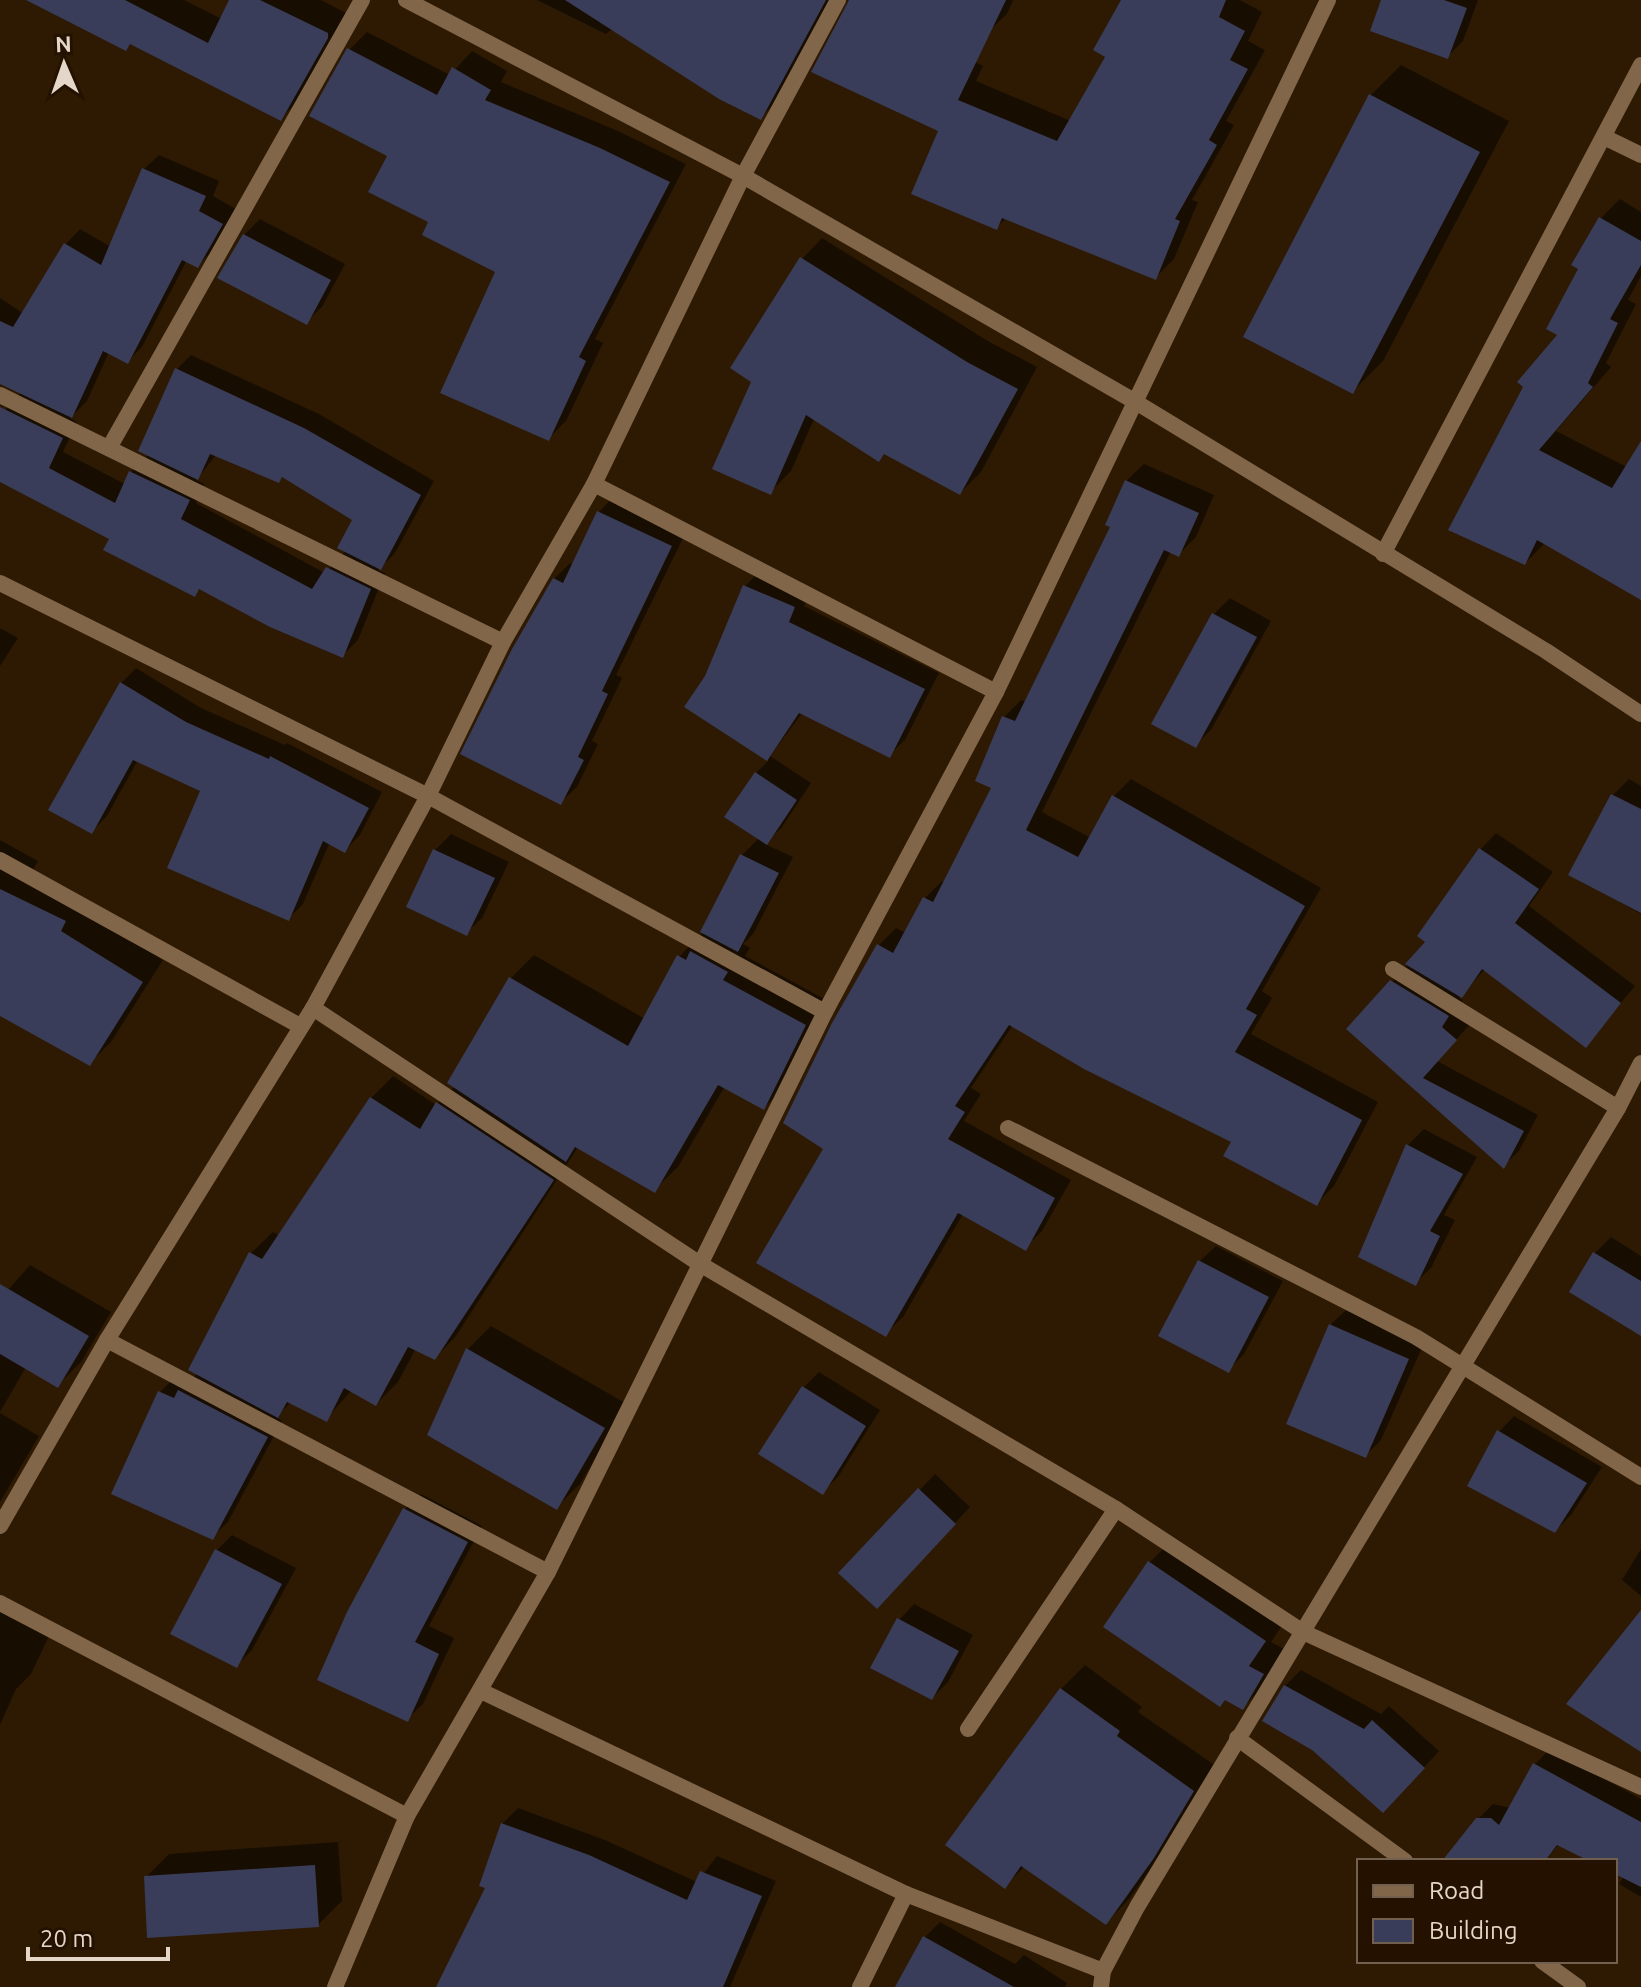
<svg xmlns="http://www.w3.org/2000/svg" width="1641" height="1987" viewBox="0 0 1641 1987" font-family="Ubuntu,sans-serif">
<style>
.shadow{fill:#0007;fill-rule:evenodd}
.building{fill:#393d5a}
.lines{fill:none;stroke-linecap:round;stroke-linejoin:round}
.minor{stroke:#816649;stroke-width:16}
.tertiary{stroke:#816649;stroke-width:16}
</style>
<rect width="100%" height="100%" fill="#2e1a02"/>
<g class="shadow">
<path d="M65,0h119l38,19 10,-19h89l25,13 -45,85 -20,20 -150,-75 -6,6z"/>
<path d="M537,0h294l-54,101 -16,16 -148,-89 -7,6z"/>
<path d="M861,0l122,66 -7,15 95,40 37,-65 15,-56h117l22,12 -14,29 17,9 -39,71 8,4 -42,75 6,2 -24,57 -19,19 -149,-60 -10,10z"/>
<path d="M941,0h72l-6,14 -17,16z"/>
<path d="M1383,0h95l-15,41 -16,16z"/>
<path d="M367,32l83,43 22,-24 35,20 -6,11 117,49 68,33 -91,175 8,4 -37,78 -18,18 -50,-168 -67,-50 -41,-66 -41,-105z"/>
<path d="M1401,65l108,56 -126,240 -31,31 18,-296z"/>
<path d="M159,155l60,26 -6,15 23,13 -24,42 -14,15 -11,-6 -45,87 -15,15 -18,-10 -22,49 -17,17 7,4 -14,30 62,32 6,-12 18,-18 28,-85 14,-14 128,59 115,67 -39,72 -17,17 7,3 -27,67 -16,16 -141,-68 -7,6 -82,-56 -112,-58v-64l22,-25 -22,-11v-82l24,16 42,-70 14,-15 31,18 33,-78zM216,455l63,26 5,-5 71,43 -9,31 -21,23 -129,-70 8,-19 -8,-4z"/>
<path d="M1620,199l21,13v64l-13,24 8,4 -30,59 5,4 -55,64 71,36 14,-22v152l-97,-53 -19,19 -74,-34 109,-195 41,-116z"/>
<path d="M260,219l85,45 -23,43 -16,15 -62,-87z"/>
<path d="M822,238l166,103 49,26 -56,105 -21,21 -75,-40 -6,6 -65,-40 -23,52 -21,21 -16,-111 48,-122z"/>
<path d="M1144,464l70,31 -18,42 -18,18 -7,-4 -129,261 49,26 23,-42 17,-17 190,109 -59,103 10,7 -21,36 127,68 -44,84 -17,17 -83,-62 -221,-116 -42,63 10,6 -17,27 107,59 -29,51 -17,17 -62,-34 -60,103 -18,17 -60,-186 8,-124 46,-79 17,-17 10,5 19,-35 17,-17 3,2 49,-96 10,-70 17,-17 6,2 86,-176 13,-45z"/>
<path d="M614,496l73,34 -71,145 6,3 -30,63 6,3 -21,43 -16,15 -7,-223 16,-16 4,2 25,-53z"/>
<path d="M760,571l50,20 -6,15 135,67 -34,67 -16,15 -86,-43 -33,44 41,27 -29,44 -17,17 28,13 -40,77 -10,10 7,4 -5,8 83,45 -41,84 -23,23 -39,-22 -47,81 -24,23 -76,-43 -122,189 -21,22 -19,-10 -18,34 -22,22 -24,-14 -26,29 -35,-17 -15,15 6,4 -54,101 -16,15 -53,-144 16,-16 13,5 10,-9 53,-120 22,-21 7,4 91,-138 22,-22 43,29 19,-19 55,-107 24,-24 111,64 34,-62 25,-26 38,-76 17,-17 -3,-65 13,-13 -82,-53 20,-30 38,-91z"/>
<path d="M1230,598l41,23 -60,109 -16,15 19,-131z"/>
<path d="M0,628l18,10 -18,28z"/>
<path d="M136,668l65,40 84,37 2,-2 95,49 -22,43 -15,15 -15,-8 -27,62 -15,15 -85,-129 -65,-30 -31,56 -15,15 29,-148z"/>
<path d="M1629,779l12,7v128l-70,-40 42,-79z"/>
<path d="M1496,833l57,39 -24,34 106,80 -49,59 -101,-76 -26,29 4,2 -7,10 15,13 -34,38 101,54 -19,36 -16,15 -154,-137 79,-87 -9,-6 62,-87z"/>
<path d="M451,834l58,28 -27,56 -16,15 -57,-27 26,-56z"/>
<path d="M0,840l38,21 -7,12 50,36 82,51 -52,82 -22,22 -89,-51z"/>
<path d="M1424,1129l53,28 -33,58 11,5 -24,48 -16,15 -55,-27 48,-111z"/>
<path d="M1611,1237l30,19v77l-69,-42 23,-38z"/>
<path d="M1216,1246l67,35 -39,73 -16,16 -28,-109z"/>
<path d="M30,1265l81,47 -30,50 -23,23 -32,-18 -26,45v-113z"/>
<path d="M1346,1310l78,33 -43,97 -16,16 -35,-131z"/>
<path d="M491,1326l136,78 -47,80 -24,24 -88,-159z"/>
<path d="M819,1372l61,38 -42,67 -16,15 -18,-105z"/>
<path d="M0,1413l39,23 -39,66z"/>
<path d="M1514,1416l88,51 -31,48 -16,16 -56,-99z"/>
<path d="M935,1474l35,33 -78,84 -51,-18z"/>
<path d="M421,1494l61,32 -53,100 25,12 -31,66 -16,15 -2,-210z"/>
<path d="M232,1535l64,33 -44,82 -16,16 -20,-115z"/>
<path d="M1173,1539l115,78 -17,25 15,8 -20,34 -24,24 -136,-82 44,-64z"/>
<path d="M1641,1549v47l-19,-16z"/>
<path d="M914,1604l59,31 -25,47 -16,16 -33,-78z"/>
<path d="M0,1608l51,24 -20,42 -15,15 -16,36z"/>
<path d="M1085,1665l57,42 -4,5 78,54 -39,66 -48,67 -23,24 -81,-57 -20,20 -57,-41 113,-156z"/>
<path d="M1301,1670l80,44 8,-8 50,45 -40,44 -114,-109z"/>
<path d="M1550,1749l91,50v98l-22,-13 5,-8 -9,-4v-11h-21l-35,-17 -14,17h-88l21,-42 15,-15 18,4 24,-44z"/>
<path d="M518,1808l87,32 92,42 20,-26 59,25 -46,106h-291l49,-100 14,-63z"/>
<path d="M338,1842l4,59 -24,24 -172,-48 23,-23z"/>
<path d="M940,1922l75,42 9,-9 43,28 -2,4h-168l27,-49z"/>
</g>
<g class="building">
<path d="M26,0h99l83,43 21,-43h31l68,33v5l-47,83 -151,-77 -4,7z"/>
<path d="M565,0h261l-65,120 -42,-21z"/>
<path d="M849,0h157l-48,100 99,41 48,-84 -12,-7 28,-50h105l-7,17 26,14 -15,29 18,9 -39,71 8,5 -42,74 5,2 -24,59 -154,-62 -5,12 -86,-36 27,-63 -127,-59z"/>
<path d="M1381,0h63l23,8 -19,51 -78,-28z"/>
<path d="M347,48l90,47 15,-28 39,23 -6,10 115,48 70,34 -91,175 7,4 -37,80 -109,-48 55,-121 -73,-37 6,-13 -60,-30 19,-36 -78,-40z"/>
<path d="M1369,94l111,58 -127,242 -110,-57z"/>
<path d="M142,168l64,28 -7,15 24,13 -25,44 -16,-8 -54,104 -25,-13 -31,67 -72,-34v-63l13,6 51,-84 37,22z"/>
<path d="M1599,217l42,24v24l-31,54 8,4 -30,60 5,4 -54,63 73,38 29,-47v159l-104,-60 -12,25 -77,-35 75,-143 -6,-5 40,-47 -11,-6 32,-60 -7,-4z"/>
<path d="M243,234l88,46 -24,45 -90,-47z"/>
<path d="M800,257l167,105 51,27 -58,106 -76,-41 -5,8 -73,-47 -35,80 -59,-26 39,-87 -21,-14z"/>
<path d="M175,368l129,60 117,67 -40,75 -44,-22 15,-28 -70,-43 -3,6 -69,-29 -12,26 -60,-29z"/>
<path d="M0,407l63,31 -14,30 66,35 14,-32 61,29 -9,19 131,70 14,-22 45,22 -28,69 -73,-31 -71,-38 -4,8 -92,-47 6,-11 -109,-57z"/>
<path d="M1125,480l74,33 -20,44 -15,-7 -138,280 52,27 34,-62 193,111 -59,103 11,6 -22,37 127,68 -45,86 -94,-50 8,-14 -147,-73 -75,-44 -54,81 10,6 -17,27 107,59 -29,53 -68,-38 -72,124 -130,-74 67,-114 -40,-26 49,-100 45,-79 16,9 30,-56 10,5 58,-114 -16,-7 27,-65 13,5 95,-194 -5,-2z"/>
<path d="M597,511l75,35 -70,145 6,3 -30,63 6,3 -23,45 -101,-51 52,-105 41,-71 10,5z"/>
<path d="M743,585l52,22 -6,15 136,67 -35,69 -91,-45 -32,48 -83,-54 21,-31z"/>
<path d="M1212,613l45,24 -61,111 -45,-24z"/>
<path d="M120,682l66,40 83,37 1,-3 99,52 -24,45 -22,-12 -34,80 -122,-53 33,-77 -67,-31 -41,74 -44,-24z"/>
<path d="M755,772l42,28 -30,45 -43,-28z"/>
<path d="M1611,794l30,15v104l-73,-38z"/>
<path d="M1479,848l60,41 -24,34 106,80 -35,45 -104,-79 -20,29 -57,-34 20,-22 -8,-6z"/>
<path d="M433,849l62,29 -28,58 -61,-29z"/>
<path d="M740,854l39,19 -41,79 -38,-20z"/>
<path d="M0,889l66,32 -5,10 82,51 -53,84 -90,-50z"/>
<path d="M690,951l38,21 -5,8 83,45 -42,85 -46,-25 -63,108 -80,-46 -9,15 -119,-79 62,-106 119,69 49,-91 9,5z"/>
<path d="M1390,980l59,36 -7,11 15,13 -34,38 101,53 -20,38 -158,-140z"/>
<path d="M370,1097l50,32 16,-27 118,78 -119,180 -27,-13 -32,59 -32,-18 -17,34 -40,-20 -9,16 -90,-48 61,-118 13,7z"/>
<path d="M1406,1144l57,30 -33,57 10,5 -24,50 -58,-29z"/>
<path d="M1593,1252l48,29v55l-72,-44z"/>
<path d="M1198,1260l71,37 -40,76 -71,-37z"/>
<path d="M0,1284l89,52 -31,52 -58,-34z"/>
<path d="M1329,1324l80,35 -43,99 -80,-34z"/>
<path d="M466,1348l139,80 -48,82 -130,-75z"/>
<path d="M802,1386l64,40 -43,69 -65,-41z"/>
<path d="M178,1390l90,47 -55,103 -102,-46 47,-103 16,7z"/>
<path d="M1497,1430l90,53 -32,50 -88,-47z"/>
<path d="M918,1488l38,36 -79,85 -39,-36z"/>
<path d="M403,1508l65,34 -53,100 24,12 -31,68 -91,-42 30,-68z"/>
<path d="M215,1549l67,35 -45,84 -67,-34z"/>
<path d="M1148,1561l118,80 -17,25 15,8 -21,36 -18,-10 -5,7 -117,-80z"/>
<path d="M1641,1610v142l-75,-48z"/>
<path d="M897,1618l62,33 -27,49 -62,-32z"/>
<path d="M1284,1685l80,44 8,-9 53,48 -42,45 -71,-63 -50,-29z"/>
<path d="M1060,1688l60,43 -3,5 77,55 -40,67 -48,67 -85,-59 -16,23 -60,-44z"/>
<path d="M1533,1763l108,59v65l-26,-13v-13h-26l-32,-16 -12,16h-103l34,-43h15l8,7z"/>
<path d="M501,1823l88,32 98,45 13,-29 62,25 -39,91h-287l49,-99 -6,-2z"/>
<path d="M315,1865l4,62 -172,11 -3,-62z"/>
<path d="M923,1936l91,51h-119z"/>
</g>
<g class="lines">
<g class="minor">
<path d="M1604,137l37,18"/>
<path d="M0,395l503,247"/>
<path d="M109,448l253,-448"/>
<path d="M594,484l402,208"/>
<path d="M1383,554l258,-489"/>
<path d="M0,583l428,213 397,216"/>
<path d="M0,860l300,166"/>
<path d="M1393,969l225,139 23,-45"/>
<path d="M313,1008l387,256 416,245 187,123 338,155"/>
<path d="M1008,1128l408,209 225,140"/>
<path d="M107,1340l441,232"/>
<path d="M0,1526l107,-186 206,-332 115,-212 75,-154 91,-158 149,-308 95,-176"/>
<path d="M0,1603l407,213"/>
<path d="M481,1691l425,203 197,77"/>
<path d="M968,1729l148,-220"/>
<path d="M1237,1738l168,123"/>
<path d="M1542,1961l36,26"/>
<path d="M335,1987l72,-171 141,-244 277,-560 171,-320 332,-692"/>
<path d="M860,1987l46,-93"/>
<path d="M1101,1987l2,-16 34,-64 481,-799"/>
</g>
<path class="tertiary" d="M406,0l337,176 391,225 412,250 95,63"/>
</g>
<rect x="1357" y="1859" width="260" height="104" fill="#241100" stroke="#716050" stroke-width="2"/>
<rect x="1373" y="1885" width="40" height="12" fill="#816649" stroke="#716050" stroke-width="2"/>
<text x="1429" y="1899" font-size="24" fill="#e4d6c8">Road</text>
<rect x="1373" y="1919" width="40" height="24" fill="#393d5a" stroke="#716050" stroke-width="2"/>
<text x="1429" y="1939" font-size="24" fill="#e4d6c8">Building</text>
<g transform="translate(64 64) rotate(358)" stroke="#241100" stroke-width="6" paint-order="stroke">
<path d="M0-6L14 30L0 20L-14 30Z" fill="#e4d6c8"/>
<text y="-12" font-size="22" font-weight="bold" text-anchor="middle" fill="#e4d6c8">N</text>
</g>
<path d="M28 1947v12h140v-12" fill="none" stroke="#e4d6c8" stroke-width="4"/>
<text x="40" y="1947" font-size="24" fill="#e4d6c8" stroke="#241100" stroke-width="6" paint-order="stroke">20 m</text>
</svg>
